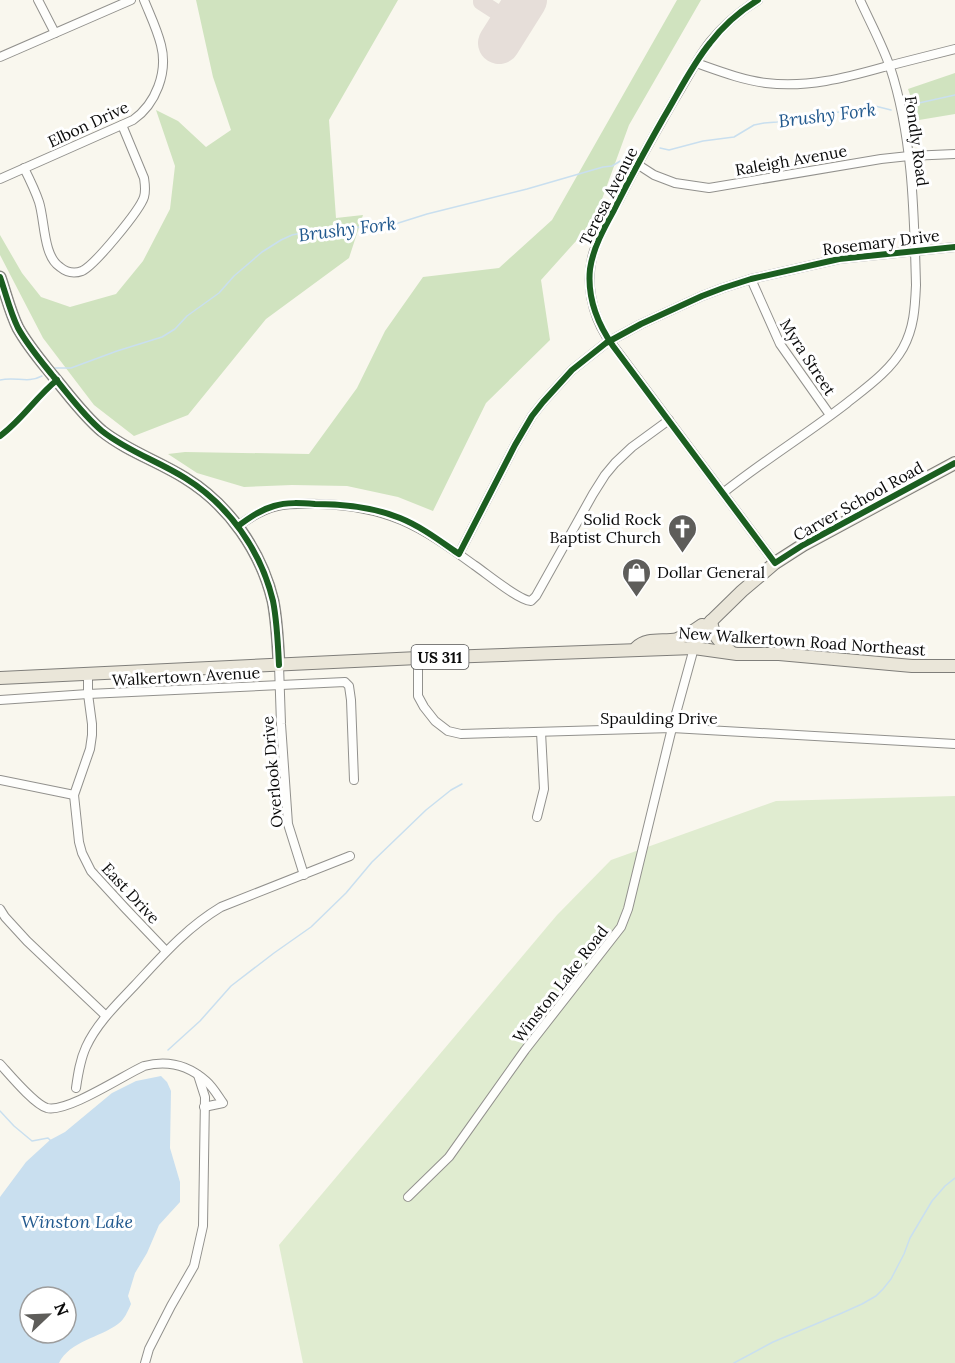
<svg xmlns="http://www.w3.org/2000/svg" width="955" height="1363" viewBox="0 0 955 1363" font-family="Lora,serif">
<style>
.green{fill:#e0ecd0}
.forest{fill:#d0e3bf}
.water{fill:#c9dfef;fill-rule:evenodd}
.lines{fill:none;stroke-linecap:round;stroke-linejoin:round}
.stream{stroke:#c9dfef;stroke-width:1.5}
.taxiway{stroke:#e6ded9;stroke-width:16}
.runway{stroke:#e6ded9;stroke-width:42}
.street-casing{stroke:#92918d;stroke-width:10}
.secondary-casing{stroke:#888783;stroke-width:13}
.primary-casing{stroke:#7f7e7a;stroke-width:14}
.street{stroke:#fefefc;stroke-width:8}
.secondary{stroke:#f2f2e8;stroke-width:10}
.primary{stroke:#eae6d9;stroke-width:12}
.cycleway-casing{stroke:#fff;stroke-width:10}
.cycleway{stroke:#1b5e20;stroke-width:6}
.labels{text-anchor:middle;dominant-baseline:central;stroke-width:6;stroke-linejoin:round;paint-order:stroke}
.shield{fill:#fff;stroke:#545454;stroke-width:1.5}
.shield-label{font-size:15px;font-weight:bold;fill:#0a0a0a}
.street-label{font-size:16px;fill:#0a0a0a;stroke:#fff}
.poi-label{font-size:16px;fill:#0a0a0a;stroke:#fff;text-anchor:end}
.water-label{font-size:18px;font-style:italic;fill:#22598e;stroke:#fff}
</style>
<rect width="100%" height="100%" fill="#f9f7ee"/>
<path class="green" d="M955,796v567h-652l-24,-118 278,-330 54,-55 165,-59z"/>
<g class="forest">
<path d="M196,0h202l-69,120 7,98 27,-3 -14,43 -83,61 -78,96 -54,21 -40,-31 -51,-67 -43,-83v-20l22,38 19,24 29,10 46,-13 27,-33 27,-52 5,-43 -19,-56 22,11 28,26 25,-17 -18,-53z"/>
<path d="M677,0h24l-72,125 -35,96 -53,59 9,60 -64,63 -53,108 -35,-14 -51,-11 -55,-1 -48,2 -47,-14 -29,-19 17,-2 124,2 48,-66 28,-57 38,-54 76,-9 53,-48z"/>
<path d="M955,73v41l-36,6 -11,-31z"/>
</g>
<path class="water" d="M161,1076l6,6 4,9 -1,57 10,34v20l-21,23 -12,28 -12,20 -7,23 3,8c-3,7 -7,16 -13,20 -19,14 -48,17 -59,39h-59v-166l26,-35 24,-22 15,-8 47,-39 24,-12zM30,1297h36v36h-36z"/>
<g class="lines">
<g class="stream">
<path d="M910,105l45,-10"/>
<path d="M660,148l9,2 34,-9 31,-4 20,-12 10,-2 13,-1 43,-8 19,-2 36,-6 16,4"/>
<path d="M55,368h16l46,-17 45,-14 13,-8 12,-13 32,-23 15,-17 28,-24 19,-12 11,-5 29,-6 36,-2 8,1 27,-3 35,-11 100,-25 76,-22 9,-1 20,-12"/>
<path d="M0,380c16,-4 27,4 42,-4"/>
<path d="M168,1050l32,-29 31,-35 43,-33 37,-26 35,-34 26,-31 54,-52 25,-20 11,-6"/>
<path d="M0,1111l14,15 18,15 16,-3 2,2"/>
<path d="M734,1363l39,-21 69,-29 20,-9 14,-8 7,-7 8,-10 13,-25 6,-16 22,-37 13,-15 10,-8"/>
</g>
<path class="taxiway" d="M481,0v2l31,20"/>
<path class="runway" d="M499,43l27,-43"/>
<defs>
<g id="street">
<path d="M38,0l17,33"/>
<path d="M758,0c-18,11 -35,26 -48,42 -14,18 -24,39 -36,58 -19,33 -38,66 -55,100 -10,18 -22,38 -27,58 -6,27 0,55 14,78l169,227"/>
<path d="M0,57l131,-57"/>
<path d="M696,63c23,8 46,17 70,20 41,5 79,-5 118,-16 24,-6 47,-12 71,-18"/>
<path d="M637,164l17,11 21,8 34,5 172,-29 28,-3 46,-2"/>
<path d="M24,168c6,12 11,22 15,34 6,19 4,54 21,65 6,5 14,7 22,4 13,-6 58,-61 62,-74 2,-7 1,-12 0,-19l-22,-53"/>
<path d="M0,179l133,-59c23,-16 35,-48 28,-75 -4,-16 -11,-30 -17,-45"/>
<path d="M751,279l29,65 50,71"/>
<path d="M723,493c40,-32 84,-59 124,-90 20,-16 43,-32 56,-55 11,-20 12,-40 13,-63 -2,-72 -3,-148 -26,-218 -8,-23 -20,-45 -30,-67"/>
<path d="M238,526c30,-22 45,-23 81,-22 69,2 100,21 155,61 12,8 44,35 57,36l5,-5 57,-102 12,-19 10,-12 17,-16 37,-27"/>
<path d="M459,554l56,-109 17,-29 11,-14 29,-32 34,-27 35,-19 61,-28 21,-8 28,-9 88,-20 116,-12"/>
<path d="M418,658v38l6,11 11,14 13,10 13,3 211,-6 283,16"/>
<path d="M279,665l2,59 7,100 16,51"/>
<path d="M88,674v20l4,30v11l-2,14 -16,46 5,47 3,11 9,18 34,37 41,43"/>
<path d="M0,700l88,-6 257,-12 4,4 2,14 3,80"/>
<path d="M0,780l74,15"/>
<path d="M537,817l7,-28 -3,-57"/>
<path d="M0,909l5,8 22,24 79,75"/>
<path d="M0,1064c10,11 34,40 47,44 20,5 77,-33 97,-42 23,-6 44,-1 62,15 7,6 12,15 17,22l-19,4"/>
<path d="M76,1088c2,-14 4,-28 10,-41 11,-24 31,-43 49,-62 27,-29 51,-57 86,-78l129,-51"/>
<path d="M408,1197l41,-40 76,-107 96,-123 7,-18 44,-181 22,-80"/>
<path d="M145,1363l4,-14 22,-43 23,-40 9,-40 2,-129 -7,-22"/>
</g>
<path id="secondary" d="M0,277c6,17 10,35 18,51 10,18 23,33 35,48 16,19 30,39 49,55 25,20 56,30 83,47 44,27 76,73 88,123 4,20 5,43 6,64"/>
<g id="primary">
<path d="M711,621c3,18 9,20 21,32"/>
<path d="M636,648c11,-11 27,-6 41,-9 9,-3 18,-9 25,-14"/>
<path d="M694,648l5,-15 43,-42 33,-28 28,-18 152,-82"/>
<path d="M0,678l418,-20 276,-10 43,6h42l133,12h43"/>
</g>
</defs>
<use href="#street" class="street-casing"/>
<use href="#secondary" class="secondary-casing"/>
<use href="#primary" class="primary-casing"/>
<use href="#street" class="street"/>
<use href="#secondary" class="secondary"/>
<use href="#primary" class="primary"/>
<defs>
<g id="cycleway">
<path d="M758,0c-18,11 -35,26 -48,43 -18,22 -31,49 -46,74 -17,30 -34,61 -50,93 -10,18 -21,38 -24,59 -3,29 7,54 23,77l162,217 28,-18 152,-82"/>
<path d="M0,277c6,17 10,35 18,51 10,18 23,33 35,48 16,19 30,39 49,55 25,20 56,30 83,47 44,27 76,73 88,123 4,20 5,43 6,64"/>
<path d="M0,436c22,-16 36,-39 57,-56"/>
<path d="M238,526c11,-8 22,-16 36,-20 13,-4 27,-3 41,-2 29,0 58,3 85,14 22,9 40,23 59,36l56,-109 17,-29 11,-14 29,-32 34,-27 35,-19 61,-28 21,-8 28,-9 88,-20 116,-12"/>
</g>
</defs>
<use href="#cycleway" class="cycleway-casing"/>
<use href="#cycleway" class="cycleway"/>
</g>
<defs>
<symbol id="church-pin" viewBox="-11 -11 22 30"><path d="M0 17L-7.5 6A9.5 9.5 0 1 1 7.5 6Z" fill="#5e5d5a" stroke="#fff"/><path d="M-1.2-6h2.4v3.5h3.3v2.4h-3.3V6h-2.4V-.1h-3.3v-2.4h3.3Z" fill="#fff"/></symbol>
<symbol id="shop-pin" viewBox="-11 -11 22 30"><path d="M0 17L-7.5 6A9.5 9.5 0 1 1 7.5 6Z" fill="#5e5d5a" stroke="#fff"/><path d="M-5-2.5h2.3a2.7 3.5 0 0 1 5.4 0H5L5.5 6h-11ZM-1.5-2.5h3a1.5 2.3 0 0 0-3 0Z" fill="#fff"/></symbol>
</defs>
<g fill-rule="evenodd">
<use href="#church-pin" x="666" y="512" width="33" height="45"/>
<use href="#shop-pin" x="620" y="556" width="33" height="45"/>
</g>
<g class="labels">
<rect class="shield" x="411.5" y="645" width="57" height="24" rx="4.5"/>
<g class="shield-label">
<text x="440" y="657">US 311</text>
</g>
<g class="street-label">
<text transform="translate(88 124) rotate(-25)">Elbon Drive</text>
<text transform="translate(917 141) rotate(82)">Fondly Road</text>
<text transform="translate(791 160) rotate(-10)">Raleigh Avenue</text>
<text transform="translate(608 196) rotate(-63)">Teresa Avenue</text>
<text transform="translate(881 242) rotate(-7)">Rosemary Drive</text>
<text transform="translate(808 357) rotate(57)">Myra Street</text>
<text transform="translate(858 501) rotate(-29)">Carver School Road</text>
<text transform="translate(802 641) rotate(4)">New Walkertown Road Northeast</text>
<text transform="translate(186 676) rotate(-3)">Walkertown Avenue</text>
<text x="659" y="718">Spaulding Drive</text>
<text transform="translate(272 772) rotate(-95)">Overlook Drive</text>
<text transform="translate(131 893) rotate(47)">East Drive</text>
<text transform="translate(560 984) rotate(-52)">Winston Lake Road</text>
</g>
<g class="poi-label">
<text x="661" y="519">Solid Rock<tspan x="661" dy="18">Baptist Church</tspan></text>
<text x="657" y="572" text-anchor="start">Dollar General</text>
</g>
<g class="water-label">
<text transform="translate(827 115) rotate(-7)">Brushy Fork</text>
<text transform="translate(347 229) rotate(-7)">Brushy Fork</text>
<text x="77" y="1221">Winston Lake</text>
</g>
</g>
<g transform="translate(48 1315) rotate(67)"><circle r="28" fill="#ffffff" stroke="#9d9d9d" stroke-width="1.5"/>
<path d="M0-4.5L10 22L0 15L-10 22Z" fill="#5e5d5a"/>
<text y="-9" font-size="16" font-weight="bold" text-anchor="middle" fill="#0a0a0a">N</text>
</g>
</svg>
